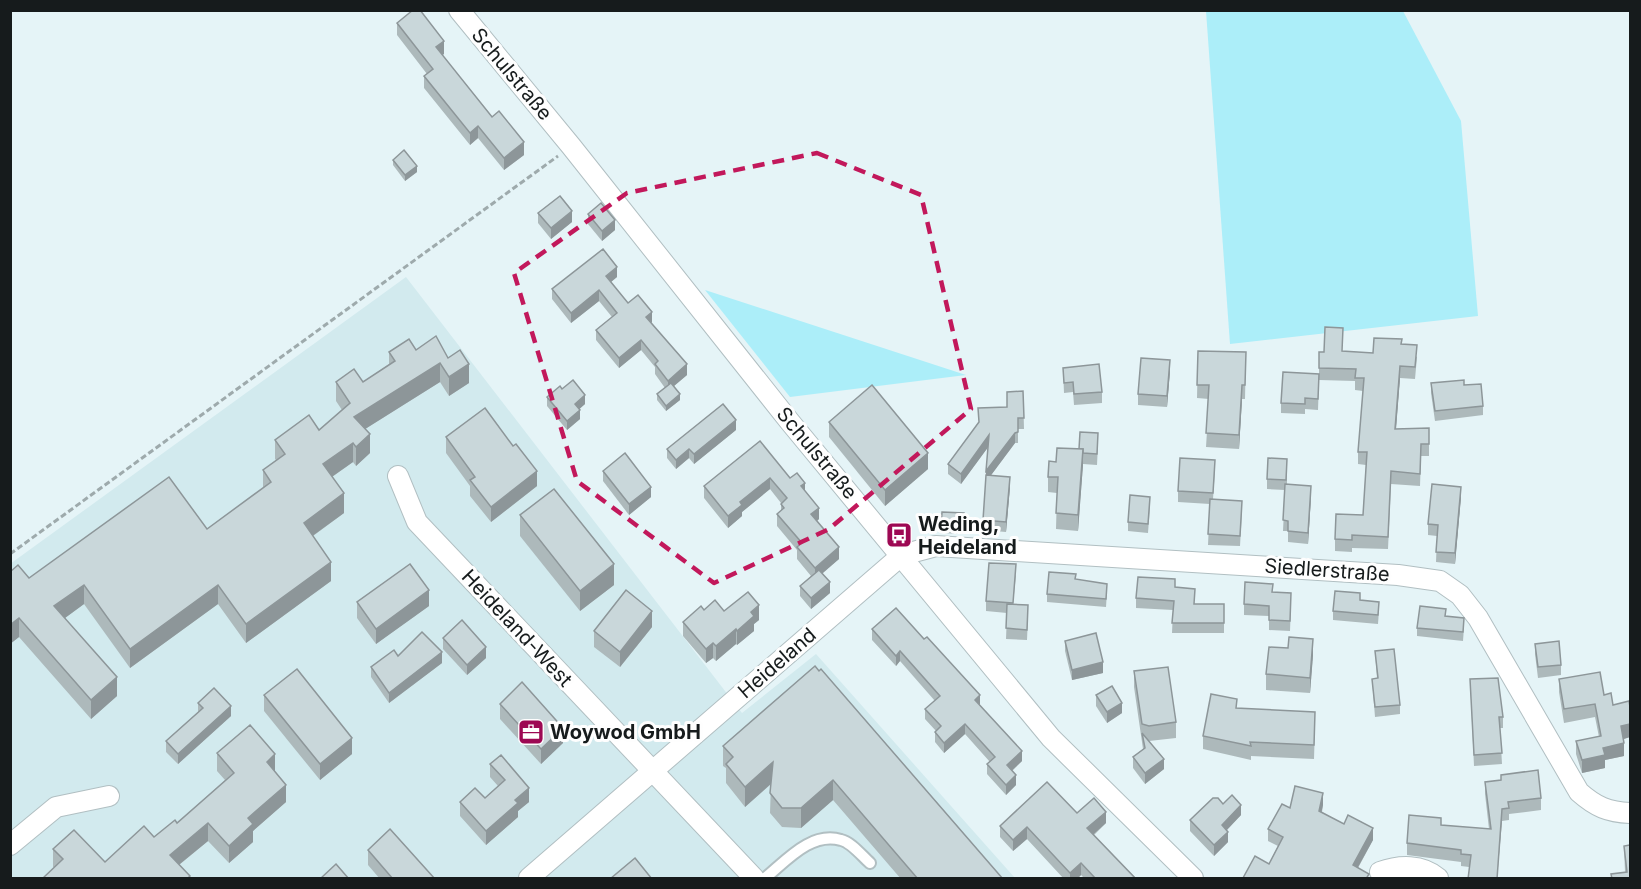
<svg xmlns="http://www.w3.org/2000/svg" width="1641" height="889" viewBox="0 0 1641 889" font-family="Inter,sans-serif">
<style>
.built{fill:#d2eaee}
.green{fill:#aceef9}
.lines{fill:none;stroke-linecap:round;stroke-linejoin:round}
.service-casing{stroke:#b1bfc2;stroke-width:14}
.minor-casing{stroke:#b1bfc2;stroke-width:22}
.path{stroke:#9eaaac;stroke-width:3;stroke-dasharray:6 3;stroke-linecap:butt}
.service{stroke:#fff;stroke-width:10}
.minor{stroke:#fff;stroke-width:20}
.wall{fill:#adb9bb}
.shaded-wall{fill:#8d9699}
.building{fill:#c9d7da;stroke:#8d9699;stroke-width:1.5}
.marked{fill:none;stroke:#c2185b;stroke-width:4.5;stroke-dasharray:12 8;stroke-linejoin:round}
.labels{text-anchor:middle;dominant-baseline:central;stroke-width:6;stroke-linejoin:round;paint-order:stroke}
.street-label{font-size:20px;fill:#161b1c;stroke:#fefefe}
.poi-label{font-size:20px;font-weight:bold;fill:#161b1c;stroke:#fefefe;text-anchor:start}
</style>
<rect width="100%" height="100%" fill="#e5f4f7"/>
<path class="built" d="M406,277l336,436 74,-59 199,224h-1004l-1,-314z"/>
<g class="green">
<path d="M1206,11h197l58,110 17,195 -248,28z"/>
<path d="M705,290l261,85 -176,22z"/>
</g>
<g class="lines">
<defs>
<path id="service" d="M765,878c21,-17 46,-47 76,-38 10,2 21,16 29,23"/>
<g id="minor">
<path d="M459,10l112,136 219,276 261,316 142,140"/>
<path d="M398,476l19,46 337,356"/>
<path d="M10,845l46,-38 53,-11"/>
<path d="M1380,872c19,-7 42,-8 58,6"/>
<path d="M529,878l373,-323 34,-9 462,29 42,6 20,14 18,23 101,174c17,15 29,20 51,21"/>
</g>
</defs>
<use href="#service" class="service-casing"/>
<use href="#minor" class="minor-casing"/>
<path class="path" d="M10,554l548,-398"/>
<use href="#service" class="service"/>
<use href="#minor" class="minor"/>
</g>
<g class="wall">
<path d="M397,23l47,31 -2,1 82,100 -20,15 -26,-32 -8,7 -46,-57v-12l3,-2 -30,-39z"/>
<path d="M393,160l24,12 -12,9 -12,-16z"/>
<path d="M538,213l34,9 -21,17 -13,-16z"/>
<path d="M588,214l27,16 -13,11 -14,-17z"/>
<path d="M617,277l-6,5 17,21 24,19 -1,1 36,52 -13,11 6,14 -14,11 -9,-11v-6l8,-6 -10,-14v-7l-14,-17 -22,18 -23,-28v-10l16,-13 -13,-16 -28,22 -19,-24v-10z"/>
<path d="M1402,344l15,13 -2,22 -15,-1 -4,51 33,-1v28h-8l-1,30 -29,-2 -3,65 -36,-1v4l-17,-1v-12l28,-24 3,-50 -8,-1v-12l5,-61 -8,-1v-9l-36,-1 -1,30 -13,-1v5l-24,-1v-10l38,-29v-22l24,-1 30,2z"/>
<path d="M416,350l32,8 21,25 -20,13 -9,-14 -75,47 5,24 -14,13 -3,-4 -21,15 12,36 -31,23 18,45 -85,62 -28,-39 -88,64 -46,-64 -19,14 52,78 -26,23 -72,-82 -9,7 19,-66 178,-49 56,-41v-18l13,-10 -1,-1v-19l44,-10 23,-20 -6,-9v-19h27l26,-18v-12z"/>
<path d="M1198,351l48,1 -1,47h-3l-3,50 -33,-2 3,-48 -12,-1z"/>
<path d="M1063,368l39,24v11l-28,2 -1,-13 -9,1z"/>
<path d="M1170,371l-3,36 -29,-2v-11z"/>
<path d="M1431,383l33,2 19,21v9l-48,6 -4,-28z"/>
<path d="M562,389l23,15 -6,5 1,10 -13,11 -20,-24v-9z"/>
<path d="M1023,391l1,38h-6v14h-3l-24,32 19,12 -4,45 -23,-2 5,-83 -27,37 -13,-10v-10z"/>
<path d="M829,422l99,47 -43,37 -56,-69z"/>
<path d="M736,430l-42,34 -5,-6 -13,11 -9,-11v-9z"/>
<path d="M446,437l91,49 -46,36 -21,-26v-10l-24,-33z"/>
<path d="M760,441l30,37 15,13 14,28 -2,2 22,38 -17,14 8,20 -19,16 -11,-13v-10l11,-10 -14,-17v-9l-20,-24v-12l4,-3v-8l-11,-14 -28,23v4l-14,12 -24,-30v-12z"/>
<path d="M1098,444l-1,21 -14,-1 -5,67 -22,-2 1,-36 -9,-1v-15l8,-15 23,-13z"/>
<path d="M1287,459v25l24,12 -3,48 -20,-2v-11h-5l2,-41 -18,-1v-10z"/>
<path d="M1215,470l-2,29 29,12 -2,35 -32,-1 2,-41 -32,-2v-11z"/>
<path d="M603,471l48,26 -22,18 -26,-34z"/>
<path d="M1461,497l-6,67 -19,-2 1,-26 -9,-1v-11z"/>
<path d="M1150,506l-2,27 -20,-2v-9z"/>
<path d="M942,512l22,1 -1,21 -22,-1z"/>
<path d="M520,515l94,70 -34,26 -60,-75z"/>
<path d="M1016,575l-3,29 15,12 -1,24 -21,-1 1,-26 -21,-2v-10z"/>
<path d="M1175,588l19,16h30v29h-52l1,-23 -37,-2v-10z"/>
<path d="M1107,592l-1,15 -59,-5v-8z"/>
<path d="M1273,592l18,12 -1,27 -21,-1v-14l-25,-1v-11z"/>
<path d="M1360,600l19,10 -1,14 -45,-4v-9z"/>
<path d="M357,602l72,4 -53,38 -19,-26z"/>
<path d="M704,610l20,1 35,9 -5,4v7l-17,14 -1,-1 -20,17 -3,-3 -7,5 -23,-27v-14z"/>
<path d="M1446,616l18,11 -1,14 -46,-5v-8z"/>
<path d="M652,627l-32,40 -26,-20v-16z"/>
<path d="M872,629l108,76 42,56 -10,10 4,14 -10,10 -19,-21v-10l3,-2 -25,-28 -21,19 -9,-11v-10l1,-1 -11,-12v-10l10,-8 -35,-40 -4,5 -24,-26z"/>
<path d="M443,638l43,20 -19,17 -24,-26z"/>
<path d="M1065,641l38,32 -31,7 -7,-29z"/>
<path d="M1535,644l26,21v10l-23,3 -3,-24z"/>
<path d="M1288,648l25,7 -3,38 -44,-3v-16z"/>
<path d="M1375,651l25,54v9l-25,3 -3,-38 5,-1z"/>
<path d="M398,656l44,7 -53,40 -18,-26v-10z"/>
<path d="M815,666l188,213h-102l-68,-79 -32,28 -19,-1 -12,-14 1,-29 -26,23 -19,-24v-15l-3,-2v-20z"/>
<path d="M1134,671l42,51v16l-27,3 15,28 -19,15 -12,-16v-11l10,-8 -9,-62z"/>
<path d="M1470,679l33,38v11h-3l2,36 -28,2z"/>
<path d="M1559,679l45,16 9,10 17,2v30l-7,2 1,17 -19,4v8l-23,5 -6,-19v-13l23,-4 -4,-20 -31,6 -5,-31z"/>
<path d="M264,695l88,59 -32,26 -56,-69z"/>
<path d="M1096,695l26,18 -15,10 -11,-17z"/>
<path d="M198,703l33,13 -53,48 -12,-12v-11l32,-29z"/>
<path d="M500,704l63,39 -22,21 -41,-45z"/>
<path d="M1237,708l78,18 -1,33 -63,-3v4l-48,-11v-13z"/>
<path d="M217,753l58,19 11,30 -33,29v11l-24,21 -21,-22 -29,24 11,14 -137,-12v-18l52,13 49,-25 23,-14 48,-43 -8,-9z"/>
<path d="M490,764l39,38 -11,9v6l-32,28 -26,-29v-14l25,-4 13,-12 -8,-9z"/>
<path d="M1501,775l40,23v12l-32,4v6l-7,1 -33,46 -8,-1v-4l-54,-7v-12l34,-18 48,4 -4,-35v-12l16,-2z"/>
<path d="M1223,804l18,11 -14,15 1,12 -14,14 -24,-25v-11z"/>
<path d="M1323,805l-1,7 51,28 -15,28 11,11 -100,-15 9,-18 -10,-5v-12l22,-21z"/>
<path d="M1077,813l29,10 -12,12 43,44h-52l-4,-4 -4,4h-13l-37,-40 -14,12 -13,-14v-11z"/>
<path d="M1624,846l6,33h-19v-5l14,-2z"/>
<path d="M368,850l67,29h-55l-12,-14z"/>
</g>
<g class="shaded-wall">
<path d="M444,41v13l-8,5v-12z"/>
<path d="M478,126v12l-8,7v-12z"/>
<path d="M524,142v13l-20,15v-12z"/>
<path d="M417,166v6l-12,9v-6z"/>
<path d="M572,211v11l-21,17v-11z"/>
<path d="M615,220v10l-13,11v-10z"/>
<path d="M617,267v10l-11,9v-10z"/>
<path d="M599,290v11l-28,22v-10z"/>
<path d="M652,312v10l-6,5v-10z"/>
<path d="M641,340v10l-22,18v-10z"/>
<path d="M1170,360v11l-3,36v-11z"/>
<path d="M440,363v19l-86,54v-19z"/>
<path d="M469,364v19l-20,13v-19z"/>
<path d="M687,364v11l-19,16v-10z"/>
<path d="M1400,366v12l-5,63v-12z"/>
<path d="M1242,385v14l-3,50v-14z"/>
<path d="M680,394v6l-14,11v-5z"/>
<path d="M585,395v9l-10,9v-9z"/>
<path d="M580,410v9l-13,11v-9z"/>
<path d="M736,420v10l-42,34v-10z"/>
<path d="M1015,433v10l-29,39v-11z"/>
<path d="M370,434v19l-14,13v-19z"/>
<path d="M989,435v11l-28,38v-10z"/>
<path d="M353,443v19l-30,21v-19z"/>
<path d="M689,449v9l-13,11v-9z"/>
<path d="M1083,449v16l-5,66v-16z"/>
<path d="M928,453v16l-43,37v-16z"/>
<path d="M537,471v15l-46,36v-15z"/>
<path d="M1010,477v10l-4,45v-10z"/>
<path d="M770,478v11l-28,23v4l-14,12v-12l12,-14z"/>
<path d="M805,483v12l-4,-9z"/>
<path d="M1311,486v10l-3,48v-11z"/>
<path d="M651,487v10l-22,18v-11z"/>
<path d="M1461,487v10l-6,67v-11z"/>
<path d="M344,493v20l-40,29v-19z"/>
<path d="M819,508v11l-8,7v-12z"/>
<path d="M839,547v12l-24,21v-12z"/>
<path d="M331,562v19l-85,62v-19z"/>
<path d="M614,564v21l-34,26v-20z"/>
<path d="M830,582v11l-19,16v-11z"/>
<path d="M84,585v19l-30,22v-20z"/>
<path d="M218,585v19l-88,64v-19z"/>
<path d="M429,590v16l-53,38v-15z"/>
<path d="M759,605v15l-5,4v7l-17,14v-14l14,-19z"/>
<path d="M652,611v16l-32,40v-15z"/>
<path d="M19,618v19l-9,7v-19z"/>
<path d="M736,629v15l-20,17v-15z"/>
<path d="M1313,639v16l-3,38v-15z"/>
<path d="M713,643v15l-7,5v-14z"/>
<path d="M486,647v11l-19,17v-10z"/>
<path d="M900,651v10l-4,5v-10z"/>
<path d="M442,652v11l-53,40v-10z"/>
<path d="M1103,662v11l-31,7v-10z"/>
<path d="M117,677v19l-26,23v-19z"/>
<path d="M980,695v10l-5,-5z"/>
<path d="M1122,703v10l-15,10v-11z"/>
<path d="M231,706v10l-53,48v-10z"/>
<path d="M965,724v10l-21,19v-10z"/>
<path d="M1630,724v13l-9,3v-14z"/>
<path d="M563,728v15l-22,21v-15z"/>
<path d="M352,738v16l-32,26v-16z"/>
<path d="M1624,743v13l-19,4v8l-23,5v-13l21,-12z"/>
<path d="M1022,751v10l-15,14v-10z"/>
<path d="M275,754v18l-8,-10z"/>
<path d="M1164,759v10l-19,15v-11z"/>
<path d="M773,762v20l-28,25v-20z"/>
<path d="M1016,775v10l-10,10v-10z"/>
<path d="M833,780v20l-32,28v-20z"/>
<path d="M286,785v17l-33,29v11l-24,21v-17l19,-28z"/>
<path d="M529,788v14l-11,9v6l-32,28v-14l29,-31z"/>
<path d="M1323,793v12l-4,18v-12z"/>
<path d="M1241,805v10l-19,20v-10z"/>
<path d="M1502,809v12l-5,58z"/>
<path d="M1106,812v11l-19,17v-12z"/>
<path d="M208,823v18l-38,31v-17z"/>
<path d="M1027,827v12l-14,12v-11z"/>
<path d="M1373,828v12l-20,36v-11z"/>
<path d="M1228,832v10l-14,14v-11z"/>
<path d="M1081,863v12l-4,4h-7v-6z"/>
</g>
<g class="building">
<path d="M413,10h7l24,31 -8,6 56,70 7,-6 25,31 -20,16 -26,-32 -8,7 -46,-57 9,-7 -36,-46z"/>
<path d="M404,150l13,16 -12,9 -12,-15z"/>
<path d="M560,196l12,15 -21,17 -13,-15z"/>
<path d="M601,203l14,17 -13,11 -14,-17z"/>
<path d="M603,249l14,18 -11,9 22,27 10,-8 14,17 -6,5 41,47 -19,17 -13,-17 3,-3 -17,-21 -22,18 -23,-28 21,-17 -18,-23 -28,23 -19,-24z"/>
<path d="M1325,327l18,1 -1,23 31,2 1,-15 28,1 -1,5 16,1 -2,22 -15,-1 -5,63 34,-1v16h-8l-1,30 -29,-3 -3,66 -36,-2v5l-17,-1 1,-25 27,1 4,-63h-9l6,-74h-9l1,-9 -37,-1v-16h5z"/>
<path d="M436,336l12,22 12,-8 9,14 -20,13 -9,-14 -86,54 16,17 -14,13 -3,-4 -30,21 21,29 -40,30 27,39 -85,62 -28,-39 -88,64 -46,-64 -30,21 63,71 -26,23 -72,-82 -9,7v-53l8,-7 11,13 140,-101 38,52 64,-47 -8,-12 22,-16 -10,-14 34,-25 10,15 31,-27 -14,-21 18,-13 9,13 32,-21 -6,-9 20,-13 7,11z"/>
<path d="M1198,351l48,1 -1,33h-3l-3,50 -33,-2 3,-48h-12z"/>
<path d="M1141,358l29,2 -3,36 -29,-2z"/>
<path d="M1099,364l3,28 -28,2 -1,-12 -9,1 -1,-15z"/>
<path d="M1283,372l36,2 -1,25 -13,-1v6l-24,-1z"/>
<path d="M573,380l12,15 -10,9 5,6 -13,11 -20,-24 13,-11 2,3z"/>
<path d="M1464,380v5l17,-1 2,22 -48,5 -4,-28z"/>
<path d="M671,383l9,11 -14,12 -9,-12z"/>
<path d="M872,385l56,68 -43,37 -56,-68z"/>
<path d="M1023,391l1,27h-6v14l-3,1 -29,38 3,-36 -28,39 -13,-10 31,-42 -1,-14 29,-1v-15z"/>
<path d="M723,404l13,16 -42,34 -5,-5 -13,11 -9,-11z"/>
<path d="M485,408l28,38 3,-2 21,27 -46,36 -21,-27 5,-3 -29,-40z"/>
<path d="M1080,432l18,1 -1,21 -14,-1v-4h-4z"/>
<path d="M760,441l30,37 7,-5 8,10 -4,3 18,22 -8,6 28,33 -24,21 -18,-21 5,-4 -25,-29 7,-6 -3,-4 6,-6 -17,-20 -30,24 2,3 -14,11 -24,-30z"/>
<path d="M1057,448l26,1 -5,66 -22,-2 2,-36h-10l1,-16 7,1z"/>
<path d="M625,453l26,34 -22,17 -26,-33z"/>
<path d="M1180,458l35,2 -2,33 -35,-2z"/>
<path d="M1268,458l19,1 -1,21 -19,-1z"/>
<path d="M986,475l24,2 -4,45 -23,-2z"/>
<path d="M1285,484l26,2 -3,47 -20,-2v-10l-5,-1z"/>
<path d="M1432,484l29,3 -6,66 -19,-1 2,-27 -10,-1z"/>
<path d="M554,489l60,75 -34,27 -60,-76z"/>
<path d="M1130,495l20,2 -2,27 -20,-2z"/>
<path d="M1210,499l32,2 -2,35 -32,-2z"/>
<path d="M942,512l22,1 -1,16 -22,-1z"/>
<path d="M989,563l27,1 -3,39 -27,-2z"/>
<path d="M410,564l19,26 -53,39 -19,-27z"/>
<path d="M819,570l11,12 -19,16 -11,-12z"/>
<path d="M1049,572l27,2 -1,5 32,5 -1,15 -59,-5z"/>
<path d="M1138,577l37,2v8l20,2 -1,15h30v19h-52l2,-22 -38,-3z"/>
<path d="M1245,582l28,2 -1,8 19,1 -1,28 -21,-1v-14l-25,-2z"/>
<path d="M626,590l26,21 -32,41 -26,-21z"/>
<path d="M1335,591l25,2v7l19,2 -1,13 -45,-4z"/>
<path d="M748,592l11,13 -8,7 3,4 -17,15 -1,-2 -20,17 -3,-3 -7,6 -23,-27 18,-16 3,4 11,-10 9,11z"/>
<path d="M1007,604l21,1 -1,25 -21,-2z"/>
<path d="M1420,606l26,3 -1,7 19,2 -1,14 -46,-4z"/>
<path d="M896,608l28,31 3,-2 53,58 -5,5 47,51 -15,14 9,10 -10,10 -19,-21 8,-7 -30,-33 -21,19 -9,-11 6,-6 -16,-17 15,-13 -40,-45 -4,5 -24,-27z"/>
<path d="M462,620l24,27 -19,18 -24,-27z"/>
<path d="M422,632l20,20 -53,41 -18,-26 23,-17 4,6z"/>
<path d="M1096,633l7,29 -31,8 -7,-29z"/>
<path d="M1289,637l24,2 -3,39 -44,-4 3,-27 19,1z"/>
<path d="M1559,641l2,24 -23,2 -3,-23z"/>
<path d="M1394,649l6,56 -25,2 -3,-28 6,-1 -3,-27z"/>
<path d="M815,666l4,5 2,-2 182,210h-85l-85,-99 -32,28h-19l-12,-15 3,-31 -28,25 -19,-23 7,-7 -10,-11z"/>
<path d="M1168,667l8,55 -27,4 -7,-2 -8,-53z"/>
<path d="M297,669l55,69 -32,26 -56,-69z"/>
<path d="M1600,672l4,23 7,-2 2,12 16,-4 1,6v17l-9,2 3,17 -21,5 2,7 -23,5 -6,-19 25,-5 -6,-32 -31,5 -5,-30z"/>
<path d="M1498,678l5,39h-4l3,36 -28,2 -4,-76z"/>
<path d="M522,682l41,46 -22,21 -41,-45z"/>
<path d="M1112,686l10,17 -15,9 -11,-17z"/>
<path d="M214,688l17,18 -53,48 -12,-13 37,-33 -5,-5z"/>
<path d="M1211,694l26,5 -1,9 79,4 -1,33 -64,-3 1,4 -48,-10z"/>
<path d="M250,725l25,29 -8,8 19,23 -38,33 5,6 -24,22 -21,-23 -38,32 20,21 -3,3h-145l21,-20 -10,-10 21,-19 31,32 39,-36 10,11 21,-17 2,3 57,-50 -17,-20z"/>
<path d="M1142,733l22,26 -19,14 -12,-16 12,-9z"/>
<path d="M501,755l28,33 -14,12 3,3 -32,28 -26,-29 15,-14 10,10 20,-18 -15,-16z"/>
<path d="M1538,770l3,28 -33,4 1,6 -7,1 -5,70h-29l3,-24 -10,-1v-4l-54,-7 2,-28 32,3v7l50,4 -6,-47 16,-2v-5z"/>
<path d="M1047,782l30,31 17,-15 12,14 -19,16 49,51h-40l-15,-16 -11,10 -43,-46 -14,13 -13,-14z"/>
<path d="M1295,786l28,7 -4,18 25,13 4,-9 25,13 -20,37 16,9 -3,5 -123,-1 12,-22 14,8 14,-27 -15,-8 14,-25 8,4z"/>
<path d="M1232,795l9,10 -19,20 6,7 -14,13 -24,-25 23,-22h5l5,6z"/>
<path d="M390,829l45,50h-42l-25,-29z"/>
<path d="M1630,845v34h-18l-1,-5 16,-2 -3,-26z"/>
<path d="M635,858l17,21h-42z"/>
<path d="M336,864l13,15h-29z"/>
</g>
<path class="marked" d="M817,153l104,42 50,214 -142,120 -115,54 -137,-102 -63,-208 113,-80z"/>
<defs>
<symbol id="bus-square" viewBox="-11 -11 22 22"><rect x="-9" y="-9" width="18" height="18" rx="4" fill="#9d0853" stroke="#fefefe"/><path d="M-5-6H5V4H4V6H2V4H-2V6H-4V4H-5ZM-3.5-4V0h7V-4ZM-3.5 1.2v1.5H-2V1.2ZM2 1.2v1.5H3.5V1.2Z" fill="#fff"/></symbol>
<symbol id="office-square" viewBox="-11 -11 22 22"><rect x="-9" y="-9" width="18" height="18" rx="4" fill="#9d0853" stroke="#fefefe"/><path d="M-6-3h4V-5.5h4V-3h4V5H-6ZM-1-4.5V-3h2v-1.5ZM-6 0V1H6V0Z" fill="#fff"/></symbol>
</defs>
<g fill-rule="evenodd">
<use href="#bus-square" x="884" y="520" width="30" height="30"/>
<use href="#office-square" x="516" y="717" width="30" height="30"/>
</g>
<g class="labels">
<g class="street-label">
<text transform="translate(512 74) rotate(50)">Schulstraße</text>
<text transform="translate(817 453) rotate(50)">Schulstraße</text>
<text transform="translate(1327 570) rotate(4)">Siedlerstraße</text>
<text transform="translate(517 628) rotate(47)">Heideland-West</text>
<text transform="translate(777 663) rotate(-41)">Heideland</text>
</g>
<g class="poi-label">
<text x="918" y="524">Weding,<tspan x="918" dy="23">Heideland</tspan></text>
<text x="550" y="732">Woywod GmbH</text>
</g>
</g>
<rect width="1641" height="889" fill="none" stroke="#161b1c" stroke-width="24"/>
</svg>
